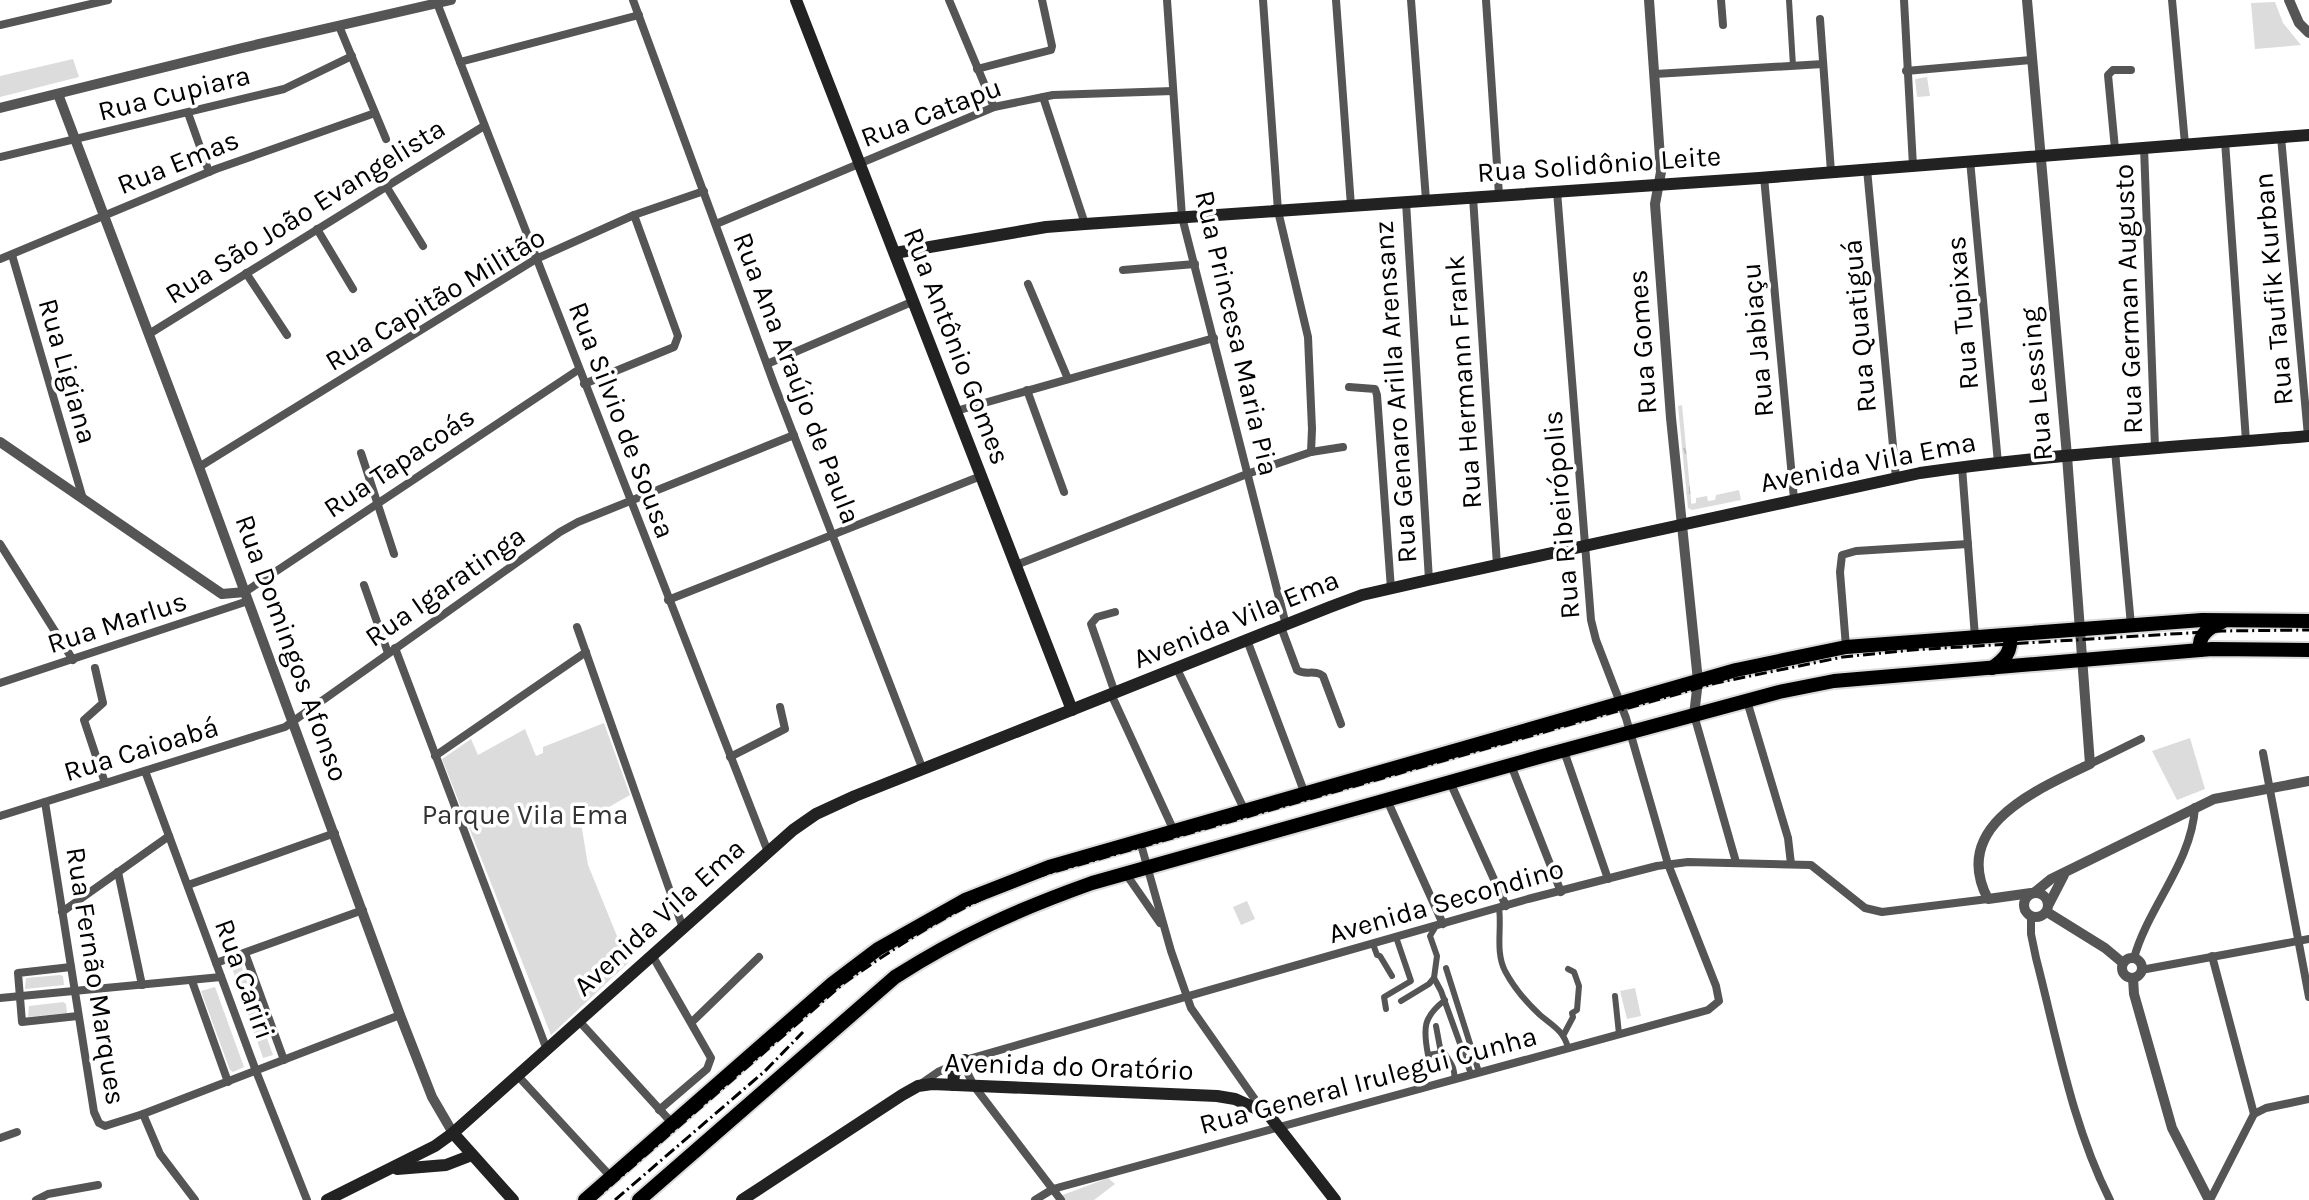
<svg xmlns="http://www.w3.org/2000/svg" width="2309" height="1200" viewBox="0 0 2309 1200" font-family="Karla,sans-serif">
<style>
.grass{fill:url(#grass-tufts)}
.green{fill:#dcdcdc}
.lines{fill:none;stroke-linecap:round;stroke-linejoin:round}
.primary-casing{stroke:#dbdbdb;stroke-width:18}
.pedestrian{stroke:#555;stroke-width:6}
.minor{stroke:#555;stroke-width:8}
.tertiary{stroke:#555;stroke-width:10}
.secondary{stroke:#222;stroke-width:12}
.primary{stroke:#000;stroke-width:14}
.rail{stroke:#000;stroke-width:3;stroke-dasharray:12 4 2 4;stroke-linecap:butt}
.labels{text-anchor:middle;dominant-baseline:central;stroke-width:7;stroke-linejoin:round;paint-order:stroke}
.street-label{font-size:28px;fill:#000;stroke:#fff}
.park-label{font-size:28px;fill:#333;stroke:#fff}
</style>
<defs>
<pattern id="grass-tufts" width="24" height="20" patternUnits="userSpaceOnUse" patternTransform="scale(2)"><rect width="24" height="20" fill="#dcdcdc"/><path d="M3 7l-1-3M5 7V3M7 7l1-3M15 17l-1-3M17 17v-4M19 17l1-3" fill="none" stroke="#bbb"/></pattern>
</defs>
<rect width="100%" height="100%" fill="#fff"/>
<path class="grass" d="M1682,405l10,105 -4,-2 -10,-102z"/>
<g class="green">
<path d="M2275,2l8,21 18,22 -46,4 -4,-46z"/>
<path d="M73,59l6,18 -79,20v-21z"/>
<path d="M1927,77l3,19 -13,1 -2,-18z"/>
<path d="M1739,490l2,10 -49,10 -1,-6 5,-1v-5l11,-2 1,5 7,-1 1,-5z"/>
<path d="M604,723l26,72 -49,28 7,42 40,98 -77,72 -109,-276 29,-20 7,16 47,-26 11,27 7,-3v-6z"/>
<path d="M2190,738l15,51 -28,11 -25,-49z"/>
<path d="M1247,901l8,18 -14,6 -8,-18z"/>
<path d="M241,965l32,90 -10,3 -31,-90z"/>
<path d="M60,975l3,1 1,9 -39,4 1,-11z"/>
<path d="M215,987l29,80 -11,5 -3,-2 -29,-79z"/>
<path d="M1635,988l6,28 -14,3 -7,-28z"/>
<path d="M63,1002l3,2 1,9 -39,4 1,-11z"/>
<path d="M1108,1178l7,6 -21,16h-31l-3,-4z"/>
</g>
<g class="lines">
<defs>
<g id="primary">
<path d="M2200,650c-2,-16 9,-22 22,-28"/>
<path d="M1992,668c13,-9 20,-16 18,-33"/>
<path d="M585,1200l248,-217 45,-34 87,-49 84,-33 687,-197 110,-23 356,-27 107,1"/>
<path d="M639,1200l256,-223c66,-42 124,-68 197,-94l447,-126 240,-65 55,-11 378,-32 97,1"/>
</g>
</defs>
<use href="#primary" class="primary-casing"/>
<g class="pedestrian">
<path d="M1789,0l4,66"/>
<path d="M1499,908c3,21 -4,43 6,63 8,15 22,32 35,44 13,11 24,16 28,33"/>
<path d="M1436,926l-6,10 7,20 -3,22 7,13 30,83"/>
<path d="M1373,944l4,11 3,1 12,20"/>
<path d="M1446,968l33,104"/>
<path d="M1615,996l4,38"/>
<path d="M1401,1001l28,-17 5,-6"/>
<path d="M1386,1009l-2,-12 27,-16 -15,-44"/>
<path d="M1436,1026l5,27 3,-1c5,10 12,15 10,27"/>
<path d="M1564,1034l9,-17 -1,-4 5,-3 2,-24 -5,-14 -6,-3"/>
<path d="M1441,1053l-13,2c-5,-27 -5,-38 17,-55"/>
</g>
<g class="minor">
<path d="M633,0l141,384 149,386"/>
<path d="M949,0l45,107"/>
<path d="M1167,0l15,217 104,408"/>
<path d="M1263,0l15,211 30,126 4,92 -1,23"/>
<path d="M1336,0l15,206"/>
<path d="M1411,0l15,200"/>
<path d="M1486,0l13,195"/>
<path d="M1721,0l2,25"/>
<path d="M1904,0l9,166"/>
<path d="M2172,0l13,144"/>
<path d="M437,3l331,849"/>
<path d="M1820,19l11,153"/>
<path d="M0,25l108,-25"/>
<path d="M339,26l47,113"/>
<path d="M460,62l179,-47"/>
<path d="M977,69l74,-19 1,-4 -10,-46"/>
<path d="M1906,71l125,-11"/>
<path d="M1655,74l168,-10"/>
<path d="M1043,97l42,127"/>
<path d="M188,113l21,59"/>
<path d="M2281,137l27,299"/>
<path d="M2225,141l21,300"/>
<path d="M2144,147l11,301"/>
<path d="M2115,149l-7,-74 5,-5h18"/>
<path d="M0,157l284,-68 68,-33"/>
<path d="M1970,160l28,303"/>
<path d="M1867,169l29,309"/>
<path d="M1764,177l30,322"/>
<path d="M386,186l37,60"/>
<path d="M1473,197l24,368"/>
<path d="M1406,202l23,378"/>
<path d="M716,224l278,-117 59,-12 120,-4"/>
<path d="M317,229l36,60"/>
<path d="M12,255l71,244"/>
<path d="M0,259l216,-90 159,-56"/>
<path d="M1123,270l72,-6"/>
<path d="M246,273l41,62"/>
<path d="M1028,284l40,95"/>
<path d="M149,334l335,-208"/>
<path d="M767,364l147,-63"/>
<path d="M584,384l90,-37 4,-11 -44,-121"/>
<path d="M1349,387l26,2 2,6 14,194"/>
<path d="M1027,390l37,102"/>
<path d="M956,411l258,-73"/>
<path d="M2115,451l16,174"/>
<path d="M361,453l33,101"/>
<path d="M199,467l337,-208 98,-44 70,-24"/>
<path d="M1962,467l13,170"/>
<path d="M0,544l73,116"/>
<path d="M1016,565l231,-91 64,-22 32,-5"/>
<path d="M364,585l24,68"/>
<path d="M245,592l333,-222"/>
<path d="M668,600l313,-124"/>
<path d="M1115,612l-18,5 -6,7 24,69"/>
<path d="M577,627l106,301"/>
<path d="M1281,627l16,43c8,6 18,-1 26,6l18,48"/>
<path d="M1247,640l58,154"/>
<path d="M1846,647l-6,-75 2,-17 14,-4 112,-7"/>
<path d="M395,648l152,402"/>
<path d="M95,668l8,35 -19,17 21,63"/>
<path d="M1177,669l68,142"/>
<path d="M0,683l248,-82"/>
<path d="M1111,694l63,137"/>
<path d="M1747,701l41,137 3,26"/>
<path d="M1694,715l42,147"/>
<path d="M1564,751l44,128"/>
<path d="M2263,753l46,244"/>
<path d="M435,756l151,-104"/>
<path d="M730,757l55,-28 -5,-22"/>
<path d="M2090,764l51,-25"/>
<path d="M1511,765l50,127"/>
<path d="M145,771l111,300 51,129"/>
<path d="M1450,782l56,124"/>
<path d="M1387,800l56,124"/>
<path d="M45,802l49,310 5,11 6,3 38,-12 257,-99"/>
<path d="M0,816l285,-89 275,-195 18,-10 216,-87"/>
<path d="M1140,841l31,110 20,57 70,100"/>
<path d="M118,872l24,113"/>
<path d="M1126,874l34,49"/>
<path d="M188,885l147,-52"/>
<path d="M62,912l107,-76"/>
<path d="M2031,916v18l5,24c21,81 36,167 74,242"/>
<path d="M245,953l39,107"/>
<path d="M652,955l59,103 -4,11 -48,41"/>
<path d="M2134,958c14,-51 58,-96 61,-151"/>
<path d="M216,963l147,-53"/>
<path d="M71,967l-53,6 4,49 56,-6"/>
<path d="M2141,970l168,-31"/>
<path d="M192,981l36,101"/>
<path d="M0,998l221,-21"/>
<path d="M579,1021l93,102"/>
<path d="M692,1022l67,-65"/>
<path d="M965,1060l2,12 7,14 87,114"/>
<path d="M518,1076l93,101"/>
<path d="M922,1083l16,-11 27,-12 563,-161 129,-33 31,-4 123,3 54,43 17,4 106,-13"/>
<path d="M143,1114l17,40 35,46"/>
<path d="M2254,1114l12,-6 43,-9"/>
<path d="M0,1138l17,-6"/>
<path d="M36,1200l12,-6 50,-9"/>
<path d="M1035,1200l18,-11 655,-179 11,-9 -3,-15 -48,-122 -42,-146 -30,-78 -5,-20 -34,-429"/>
<path d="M2210,1200l44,-86 -42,-158"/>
</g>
<g class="tertiary">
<path d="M1649,0l12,172 -6,32 16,214 27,263 -4,34"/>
<path d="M2027,0l40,456 23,308c-51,25 -141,61 -102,135l43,-6"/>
<path d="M2289,0l10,23 10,10"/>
<path d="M58,94l141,373 201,548 32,82 21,36"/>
<path d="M0,108l242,-60 209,-48"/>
<path d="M0,442l222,152 23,-2"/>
<path d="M2035,892l16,-13 163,-80 95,-18"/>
<circle cx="2036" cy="905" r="12"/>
<path d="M2049,904l15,-29"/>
<path d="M2047,912l58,36 18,15"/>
<circle cx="2132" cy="968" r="10"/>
<path d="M2133,978l1,16 38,134 37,72"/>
</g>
<g class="secondary">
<path d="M796,0l276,710"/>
<path d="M895,253l151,-26 39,-3 674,-46 550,-43"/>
<path d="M953,1085l1,-11 11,-14"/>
<path d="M453,1133l60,67"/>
<path d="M397,1169l49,-4 26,-10"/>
<path d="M327,1200l108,-54 18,-13 340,-303 23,-16 39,-18 475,-189 32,-12 57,-13 501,-109c129,-19 259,-26 389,-37"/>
<path d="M742,1200l160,-105 16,-9 14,-2 285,12 18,3 33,15 67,86"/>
</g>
<use href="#primary" class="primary"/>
<g class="rail">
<path d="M594,1200l250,-217c59,-41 123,-83 192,-106l680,-194 127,-26 69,-7 309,-19 88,-1"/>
<path d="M615,1200l150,-129 38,-39"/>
</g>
</g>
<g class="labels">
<g class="street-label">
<text transform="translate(174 93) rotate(-14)">Rua Cupiara</text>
<text transform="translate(931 112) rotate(-21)">Rua Catapu</text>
<text transform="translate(178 162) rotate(-22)">Rua Emas</text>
<text transform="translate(1599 164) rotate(-4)">Rua Solidônio Leite</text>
<text transform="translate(305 211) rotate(-32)">Rua São João Evangelista</text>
<text transform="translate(2273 289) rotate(-95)">Rua Taufik Kurban</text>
<text transform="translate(435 299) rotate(-31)">Rua Capitão Militão</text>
<text transform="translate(2128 299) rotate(-92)">Rua German Augusto</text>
<text transform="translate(1962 313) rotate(-95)">Rua Tupixas</text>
<text transform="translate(1859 326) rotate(-95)">Rua Quatiguá</text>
<text transform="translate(1237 333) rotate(77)">Rua Princesa Maria Pia</text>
<text transform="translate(1757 340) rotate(-95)">Rua Jabiaçu</text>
<text transform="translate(1642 342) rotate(-94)">Rua Gomes</text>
<text transform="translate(957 346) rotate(69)">Rua Antônio Gomes</text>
<text transform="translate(68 371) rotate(74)">Rua Ligiana</text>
<text transform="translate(797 378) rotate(69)">Rua Ana Araújo de Paula</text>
<text transform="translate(1463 382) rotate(-94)">Rua Hermann Frank</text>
<text transform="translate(2036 384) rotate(-95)">Rua Lessing</text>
<text transform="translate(1395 392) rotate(-94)">Rua Genaro Arilla Arensanz</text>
<text transform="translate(622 420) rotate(69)">Rua Silvio de Sousa</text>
<text transform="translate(399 462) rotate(-34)">Rua Tapacoás</text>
<text transform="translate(1868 462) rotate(-11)">Avenida Vila Ema</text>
<text transform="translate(1561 515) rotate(-95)">Rua Ribeirópolis</text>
<text transform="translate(445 586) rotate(-35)">Rua Igaratinga</text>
<text transform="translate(1236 619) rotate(-22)">Avenida Vila Ema</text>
<text transform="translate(117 622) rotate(-18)">Rua Marlus</text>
<text transform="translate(292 648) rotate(70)">Rua Domingos Afonso</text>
<text transform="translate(141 749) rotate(-17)">Rua Caioabá</text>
<text transform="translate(1446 901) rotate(-16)">Avenida Secondino</text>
<text transform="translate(659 917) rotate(-42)">Avenida Vila Ema</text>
<text transform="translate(96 976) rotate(81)">Rua Fernão Marques</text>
<text transform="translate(245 979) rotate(70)">Rua Cariri</text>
<text transform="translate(1069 1066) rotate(2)">Avenida do Oratório</text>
<text transform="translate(1368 1080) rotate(-15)">Rua General Irulegui Cunha</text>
</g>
<g class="park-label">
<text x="525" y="814">Parque Vila Ema</text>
</g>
</g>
</svg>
